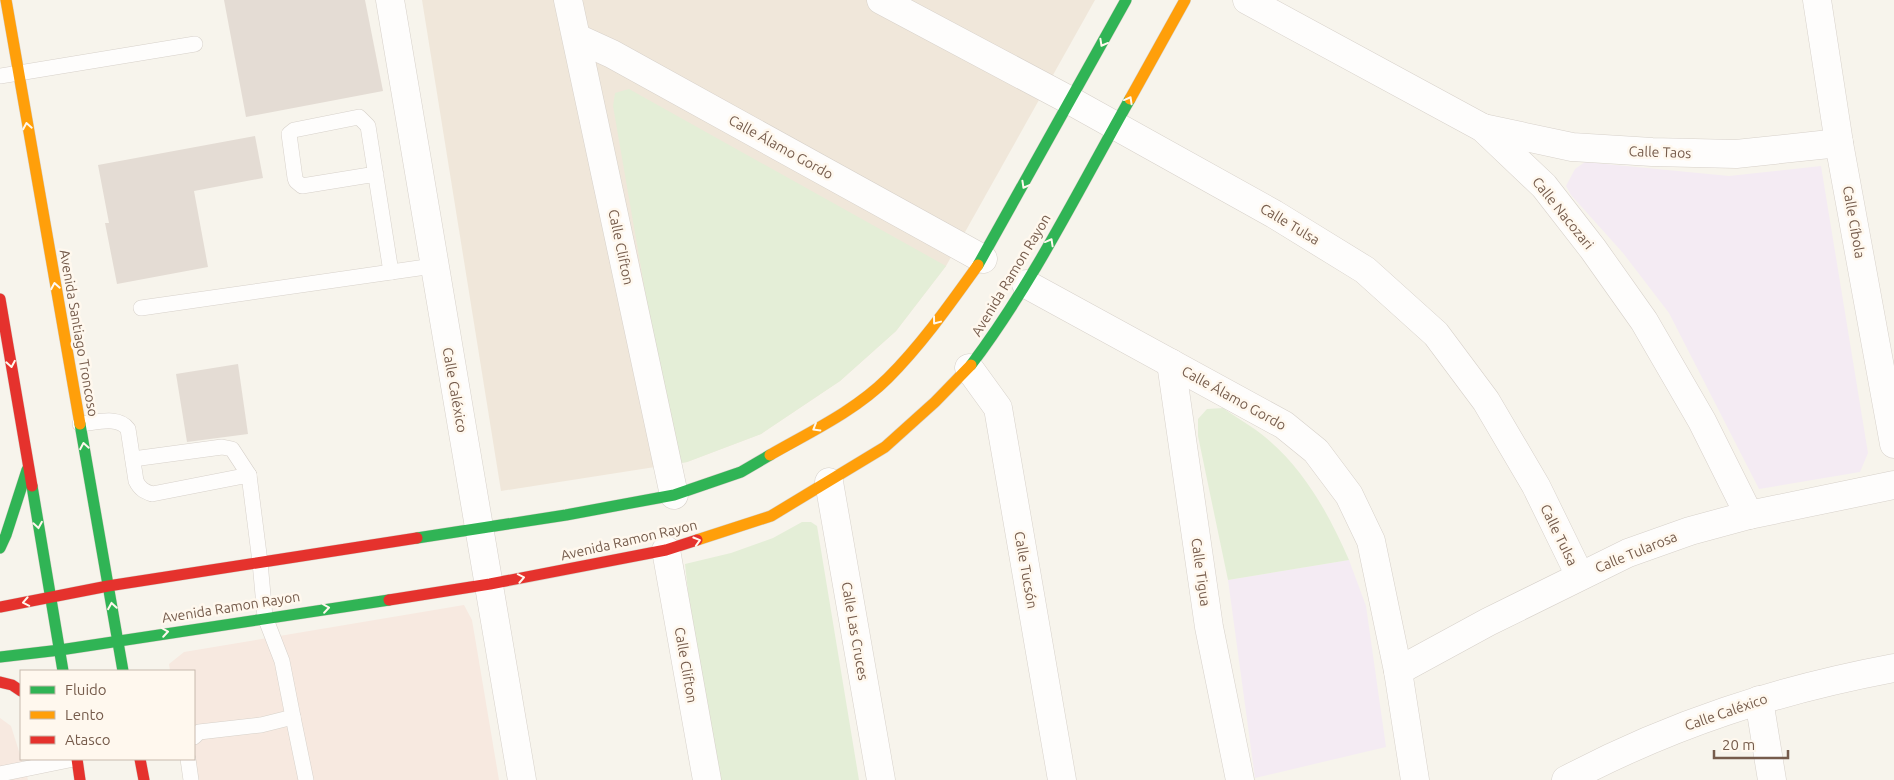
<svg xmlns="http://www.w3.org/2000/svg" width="1894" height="780" viewBox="0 0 1894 780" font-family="Ubuntu,sans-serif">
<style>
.residential{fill:#f0e7da}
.commercial{fill:#f7e9e0}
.education{fill:#f4ebf3}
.green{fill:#e4eed7}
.building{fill:#e4dcd4}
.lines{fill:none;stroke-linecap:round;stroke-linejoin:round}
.lane-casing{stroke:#d7d1ca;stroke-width:16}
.street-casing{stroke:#d7d1ca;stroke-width:29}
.fast-casing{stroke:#d7d0c8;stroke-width:12}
.slow-casing{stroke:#d7d0c8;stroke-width:12}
.jam-casing{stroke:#d7d0c8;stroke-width:12}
.lane{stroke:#fefdfc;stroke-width:15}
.street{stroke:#fefdfc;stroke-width:28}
.fast{stroke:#30b455;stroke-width:11}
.slow{stroke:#ff9f0a;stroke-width:11}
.jam{stroke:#e5322d;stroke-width:11}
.oneway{stroke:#fff8ee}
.labels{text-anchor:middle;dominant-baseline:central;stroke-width:5;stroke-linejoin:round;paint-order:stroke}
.street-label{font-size:14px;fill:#765c4c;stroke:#fff8ee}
</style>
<rect width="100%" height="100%" fill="#f7f4ec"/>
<path class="residential" d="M422,0h673l-149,266 -50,65 -56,50 -79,53 -74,28 -186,29z"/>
<g class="commercial">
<path d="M464,605l8,15 27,160h-315l10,-21v-88h-24l-1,-7 15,-12z"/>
<path d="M0,718l11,8 17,54h-28z"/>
</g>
<g class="education">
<path d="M1585,162l144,14 92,-10 47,287 -8,19 -101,17 -90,-176 -46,-60 -52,-58 -5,-9 9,-17z"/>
<path d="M1349,560l17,46 20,141 -131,31 -27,-198z"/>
</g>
<g class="green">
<path d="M629,89l317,177 -50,65 -56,50 -79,53 -74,28 -12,2 -62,-358 2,-13z"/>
<path d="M1223,408c14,10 29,18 42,29 39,32 64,77 84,123l-121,20 -30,-144v-17l9,-10z"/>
<path d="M802,522h9l6,4 42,254h-138l-30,-160 -6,-56 46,-11 42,-15z"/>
</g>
<g class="building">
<path d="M224,0h141l18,91 -137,26z"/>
<path d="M255,136l8,42 -69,13 14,76 -91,17 -12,-61h4l-11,-58z"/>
<path d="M238,364l10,70 -61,8 -11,-68z"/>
</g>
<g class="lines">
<defs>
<g id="lane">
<path d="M0,76l195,-32"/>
<path d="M376,174l-74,12 -6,-5 -1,-3 -6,-44 5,-4 65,-13 9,9 23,146"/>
<path d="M141,308l292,-42"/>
<path d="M80,424c15,-1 38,-9 48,5l8,52c4,8 8,10 16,13l97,-19 11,87 5,55 17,44 11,56 -32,8 -62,7 -5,5"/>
<path d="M133,459l89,-12 10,2 17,26"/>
<path d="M293,717l13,63"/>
<path d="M188,759l3,21"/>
<path d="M0,774l74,-15"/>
</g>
<g id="street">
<path d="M390,0c42,260 89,520 132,780"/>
<path d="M568,0l106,495"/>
<path d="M881,0l190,101 203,113 91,56 71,64 50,67 50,85 44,90"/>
<path d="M1247,0l236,128 61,58 49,63 51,72 58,100 47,94"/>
<path d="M1817,0l22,143 55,301"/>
<path d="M577,38l35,16 371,205"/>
<path d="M1483,128l89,19 80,5 84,2 103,-11"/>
<path d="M1026,284l258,141 32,26 33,44 22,46 27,130 17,109"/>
<path d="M1171,363l38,264 31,153"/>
<path d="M969,368l29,40 64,372"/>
<path d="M829,482l52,298"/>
<path d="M666,550l41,230"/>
<path d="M1398,671l90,-49 140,-69 62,-22 59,-16 145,-30"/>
<path d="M1759,700l13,80"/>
<path d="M1566,780c106,-56 211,-90 328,-112"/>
</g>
<g id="fast">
<path d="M978,265l148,-265"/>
<path d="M971,365c62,-82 108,-176 159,-266"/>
<path d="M80,424l43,247"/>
<path d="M32,486l31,185"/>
<path d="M417,538l149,-23 108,-20 67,-23 29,-17"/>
<path d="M0,548l6,-13 21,-65"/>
<path d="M0,657l60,-7 329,-50"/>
</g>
<g id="slow">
<path d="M6,0l74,424"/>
<path d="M1130,99l55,-99"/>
<path d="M770,455c40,-23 85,-44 118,-77 34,-34 62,-74 90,-113"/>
<path d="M697,540l74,-24 114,-69 50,-45 36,-37"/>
</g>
<g id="jam">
<path d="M0,299l32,187"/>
<path d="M389,600l101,-16 176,-34 31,-10"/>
<path d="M0,607l108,-21 309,-48"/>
<path d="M0,682l12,3 9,6"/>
<path d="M77,759l3,21"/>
<path d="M140,759l4,21"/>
</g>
</defs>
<use href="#lane" class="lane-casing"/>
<use href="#street" class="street-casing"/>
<use href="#fast" class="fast-casing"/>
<use href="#slow" class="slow-casing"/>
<use href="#jam" class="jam-casing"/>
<use href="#lane" class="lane"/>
<use href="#street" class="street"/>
<use href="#fast" class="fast"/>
<use href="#slow" class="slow"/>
<use href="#jam" class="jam"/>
</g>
<defs><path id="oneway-chevron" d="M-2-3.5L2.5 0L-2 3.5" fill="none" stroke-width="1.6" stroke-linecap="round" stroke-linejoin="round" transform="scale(1.25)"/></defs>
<g class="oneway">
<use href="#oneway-chevron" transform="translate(1103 43) rotate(119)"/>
<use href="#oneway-chevron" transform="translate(1129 100) rotate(-61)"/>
<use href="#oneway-chevron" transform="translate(27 126) rotate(-100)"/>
<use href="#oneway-chevron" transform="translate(1025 185) rotate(119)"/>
<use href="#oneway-chevron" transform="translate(1050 242) rotate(-61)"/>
<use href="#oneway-chevron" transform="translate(55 286) rotate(-100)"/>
<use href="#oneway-chevron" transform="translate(936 321) rotate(127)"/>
<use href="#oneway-chevron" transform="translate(11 364) rotate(80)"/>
<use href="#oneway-chevron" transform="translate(816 428) rotate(149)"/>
<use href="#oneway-chevron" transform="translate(84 446) rotate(-100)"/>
<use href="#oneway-chevron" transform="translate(38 525) rotate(81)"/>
<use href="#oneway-chevron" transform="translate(697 541) rotate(-17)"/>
<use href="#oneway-chevron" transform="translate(521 578) rotate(-11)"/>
<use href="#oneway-chevron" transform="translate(26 602) rotate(169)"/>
<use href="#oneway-chevron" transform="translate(112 606) rotate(-99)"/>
<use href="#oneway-chevron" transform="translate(326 608) rotate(-8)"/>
<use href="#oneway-chevron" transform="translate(165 632) rotate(-9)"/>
</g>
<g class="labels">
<g class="street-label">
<text transform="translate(781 147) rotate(29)">Calle Álamo Gordo</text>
<text transform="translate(1660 152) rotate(2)">Calle Taos</text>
<text transform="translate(1563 213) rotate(51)">Calle Nacozari</text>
<text transform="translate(1854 222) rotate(80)">Calle Cíbola</text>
<text transform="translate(1290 224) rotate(31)">Calle Tulsa</text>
<text transform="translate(621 247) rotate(78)">Calle Clifton</text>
<text transform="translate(1011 275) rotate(-59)">Avenida Ramon Rayon</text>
<text transform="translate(79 333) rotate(80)">Avenida Santiago Troncoso</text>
<text transform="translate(455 390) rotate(80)">Calle Caléxico</text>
<text transform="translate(1234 398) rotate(29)">Calle Álamo Gordo</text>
<text transform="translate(1559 535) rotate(64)">Calle Tulsa</text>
<text transform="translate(629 540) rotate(-13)">Avenida Ramon Rayon</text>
<text transform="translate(1636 552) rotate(-22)">Calle Tularosa</text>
<text transform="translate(1026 570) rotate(80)">Calle Tucsón</text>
<text transform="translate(1201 572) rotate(82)">Calle Tigua</text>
<text transform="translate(231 607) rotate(-9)">Avenida Ramon Rayon</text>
<text transform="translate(855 631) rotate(80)">Calle Las Cruces</text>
<text transform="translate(686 665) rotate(80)">Calle Clifton</text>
<text transform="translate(1726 712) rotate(-19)">Calle Caléxico</text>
</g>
</g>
<rect x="20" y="670" width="175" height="90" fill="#fff8ee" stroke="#c8baad"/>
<rect x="30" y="686" width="25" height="8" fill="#30b455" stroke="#c8baad"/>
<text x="65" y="695" font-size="15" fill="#765c4c">Fluido</text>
<rect x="30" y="711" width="25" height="8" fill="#ff9f0a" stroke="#c8baad"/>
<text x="65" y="720" font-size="15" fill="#765c4c">Lento</text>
<rect x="30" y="736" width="25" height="8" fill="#e5322d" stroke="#c8baad"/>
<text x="65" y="745" font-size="15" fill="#765c4c">Atasco</text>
<path d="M1714 750v8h74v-8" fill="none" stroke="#765c4c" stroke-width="2.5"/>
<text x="1722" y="750" font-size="15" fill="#765c4c" stroke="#fff8ee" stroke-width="4" paint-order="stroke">20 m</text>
</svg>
